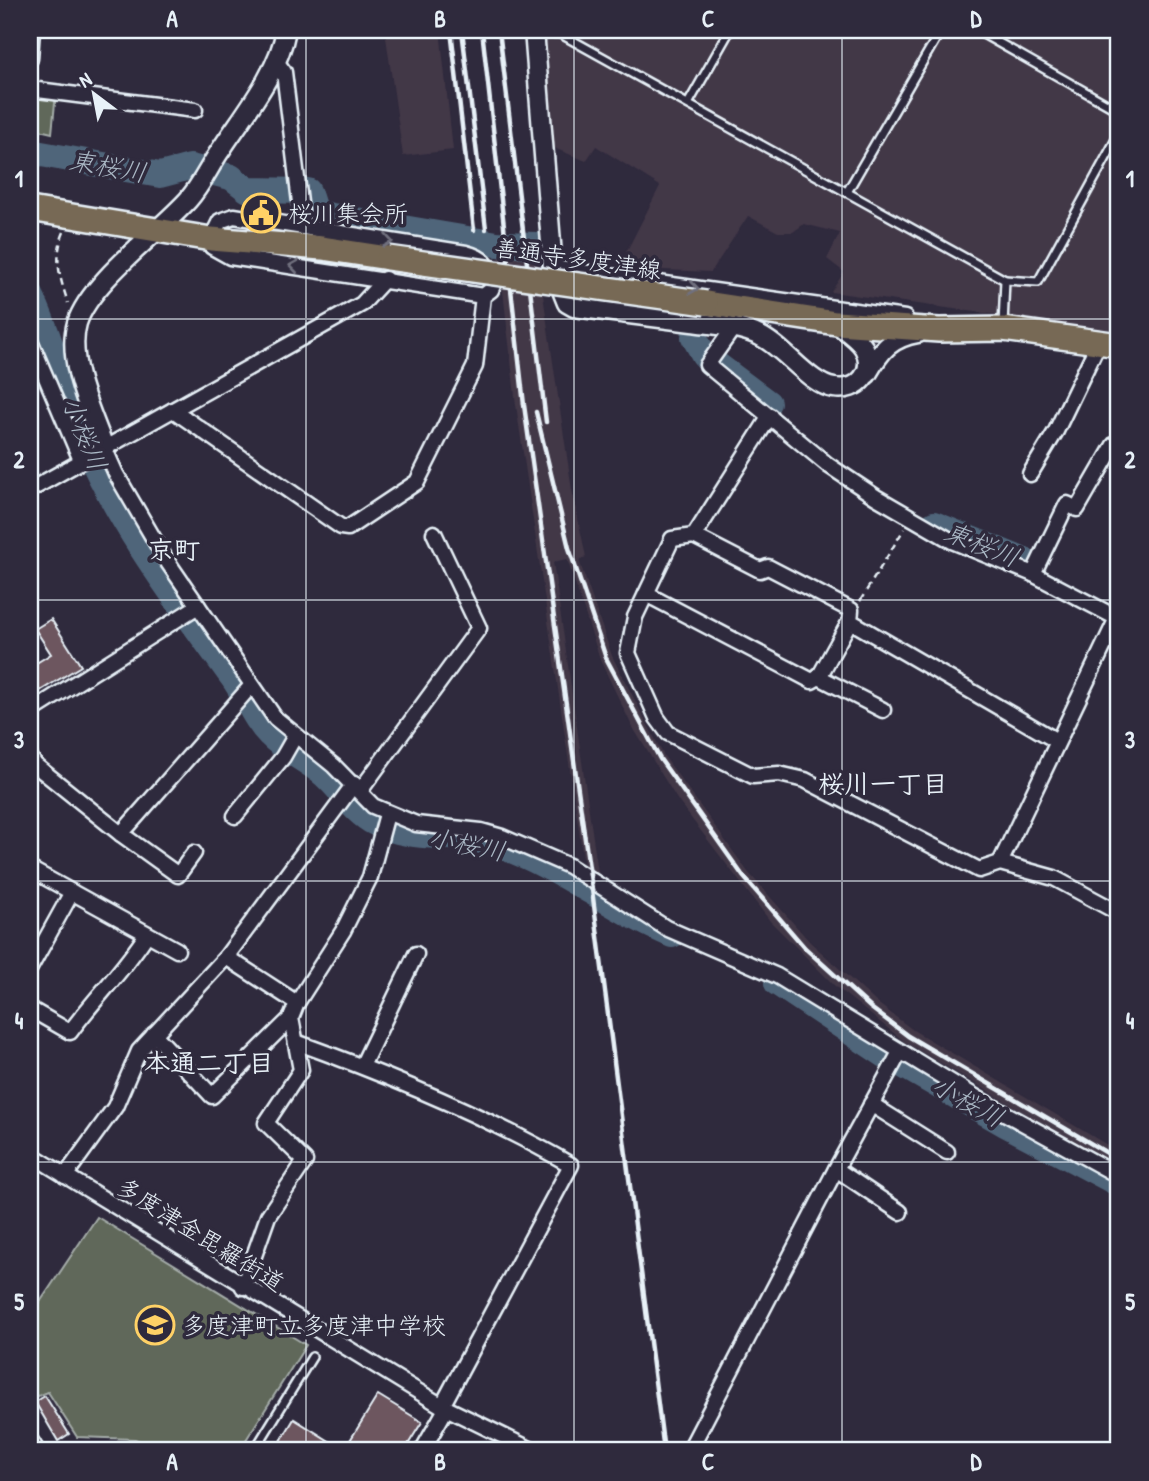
<svg xmlns="http://www.w3.org/2000/svg" width="1149" height="1481" viewBox="0 0 1149 1481" font-family="'Patrick Hand','Klee One',sans-serif">
<style>
.built{fill:#423747}
.green{fill:#61685a;stroke:#a4aca9;stroke-width:2}
.lines{fill:none;stroke-linecap:round;stroke-linejoin:round}
.river{stroke:#4f657a;stroke-width:26}
.building{fill:#6d565e;stroke:#e8f1f8;stroke-width:2}
.service-casing{stroke:#e8f1f8;stroke-width:12}
.minor-casing{stroke:#e8f1f8;stroke-width:19}
.tertiary-casing{stroke:#e8f1f8;stroke-width:23}
.secondary-casing{stroke:#e8f1f8;stroke-width:24}
.primary-casing{stroke:#e8f1f8;stroke-width:28}
.path{stroke:#e8f1f8;stroke-width:2.5;stroke-dasharray:7 5;stroke-linecap:butt}
.service{stroke:#2f2a3d;stroke-width:7}
.minor{stroke:#2f2a3d;stroke-width:14}
.tertiary{stroke:#2f2a3d;stroke-width:18}
.secondary{stroke:#2f2a3d;stroke-width:19}
.primary{stroke:#776954;stroke-width:23}
.rail{stroke:#e8f1f8;stroke-width:4.5}
.primary-bridge-casing{stroke:#e8f1f8;stroke-width:28;stroke-linecap:butt}
.primary-bridge{stroke:#776954;stroke-width:23}
.oneway{stroke:#70707e}
.grid{fill:none;stroke:#e8f1f8;stroke-width:2;stroke-opacity:0.55}
.labels{text-anchor:middle;dominant-baseline:central;stroke-width:7;stroke-linejoin:round;paint-order:stroke}
.poi-label{font-size:24px;fill:#e8f1f8;stroke:#2f2a3d;text-anchor:start}
.street-label{font-size:24px;fill:#e8f1f8;stroke:#2f2a3d}
.water-label{font-size:26px;font-style:italic;fill:#abb9c6;stroke:#2f2a3d}
.neighbourhood-label{font-size:26px;font-weight:bold;fill:#e8f1f8;stroke:#2f2a3d}
.neatline{fill:none;stroke:#e8f1f8;stroke-width:2.5}
.grid-label{font-size:23px;text-anchor:middle;font-weight:bold;fill:#e8f1f8}
</style>
<rect width="100%" height="100%" fill="#2f2a3d"/>
<filter id="ink" filterUnits="userSpaceOnUse"><feTurbulence type="fractalNoise" baseFrequency=".0143" numOctaves="2"/><feDisplacementMap in="SourceGraphic" scale="14" xChannelSelector="R" yChannelSelector="G"/><feConvolveMatrix kernelMatrix="1 2 1 2 8 2 1 2 1" color-interpolation-filters="sRGB"/></filter>
<g filter="url(#ink)">
<g class="built">
<path d="M385,30h55l13,120 -50,6z"/>
<path d="M542,30h577v289l-7,12 -281,-39 13,-20 -17,-13 13,-26 -36,-9 -11,8h-15l-30,-16 -37,56 -93,-4 42,-82 -64,-40 -10,15 -32,-13z"/>
<path d="M498,247l38,1 36,242 14,67 -7,3 33,96 52,100 84,116 62,70 66,60 37,28 206,122v17l-214,-127 -69,-55 -66,-66 -92,-120 -46,-75 -31,-64 -34,-103 -14,3 49,338 -14,-9 -72,-486z"/>
</g>
<g class="green">
<path d="M32,90l24,3 -4,40 -21,-5z"/>
<path d="M97,1217l209,128 -67,106h-74l-30,-12 -58,-2 -29,-45 -15,6 -3,-6v-75z"/>
</g>
<g class="lines">
<g class="river">
<path d="M30,152l130,23 30,-8 41,10 17,13 60,1 7,22 182,31 41,1"/>
<path d="M30,293c23,48 34,99 54,148 38,89 93,159 149,237 13,18 21,41 37,57 14,15 35,24 51,37 19,15 31,39 54,51 36,18 80,9 119,21 64,20 116,65 178,91"/>
<path d="M694,337l10,18 64,48"/>
<path d="M934,524l96,39"/>
<path d="M777,983l108,72 120,69 114,60"/>
</g>
</g>
<g class="building">
<path d="M51,619l30,47 -51,31v-30l21,-13 -16,-25z"/>
<path d="M378,1395l44,27 -18,29h-129l19,-32 50,31z"/>
<path d="M45,1396l24,38 -11,7 -23,-39z"/>
</g>
<g class="lines">
<defs>
<g id="service">
<path d="M976,30l143,81"/>
<path d="M534,34l25,-1 446,247 -2,45"/>
<path d="M688,104l42,-74"/>
<path d="M847,192l94,-162"/>
<path d="M1005,280l33,2 81,-148"/>
<path d="M254,1451l58,-94"/>
</g>
<g id="minor">
<path d="M30,59l2,-29"/>
<path d="M275,60l9,12 19,155"/>
<path d="M30,89l165,21"/>
<path d="M553,268l352,50"/>
<path d="M734,327l-27,38 121,100 48,32 76,44 81,33 84,44"/>
<path d="M30,340l51,120"/>
<path d="M173,410l168,117 7,1 69,-46 58,-116 8,-70 8,-6 4,-9c-5,-16 -13,-24 -29,-28l-232,-37 -14,5 -9,18 1,8 18,10 253,39"/>
<path d="M770,416l-76,120 -22,3 -37,78 -7,36 29,65 11,15 85,43 26,-2 26,6 174,90 21,-7 54,15 65,35"/>
<path d="M104,447l12,27 49,84 110,160 59,48 39,40 43,18 65,7 21,6 67,29 97,62 111,48 202,123 140,77"/>
<path d="M1030,474l26,-43 43,-89"/>
<path d="M30,490l332,-186 23,-25"/>
<path d="M694,536l66,34 8,-3 83,43 -1,11 207,120"/>
<path d="M1033,574l34,-70 10,5 37,-64"/>
<path d="M646,594l166,87 7,-4 64,33"/>
<path d="M819,677l31,-56"/>
<path d="M30,712l168,-106"/>
<path d="M30,757l5,8 86,69 57,41 16,-22"/>
<path d="M360,791l119,-163 -45,-95"/>
<path d="M235,816l48,-59 12,-21"/>
<path d="M121,834l130,-148"/>
<path d="M1000,863l119,-249"/>
<path d="M30,869l147,81"/>
<path d="M226,957l71,46 -6,15 10,52 -35,53 39,38 -37,55 -25,71"/>
<path d="M30,968l42,-76"/>
<path d="M297,1003l46,-72 27,-54 17,-63"/>
<path d="M30,1009l40,23c25,-34 55,-63 77,-98"/>
<path d="M154,1034l58,62 79,-78"/>
<path d="M296,1042c94,34 189,73 275,123l-129,241"/>
<path d="M362,1066l54,-112"/>
<path d="M871,1104l76,48"/>
<path d="M30,1154l412,252 92,45"/>
<path d="M836,1169l64,43"/>
<path d="M65,1176l50,-69 24,-56 87,-94 128,-173"/>
<path d="M422,1451l24,-42"/>
<path d="M689,1451l147,-282 64,-117"/>
</g>
<g id="tertiary">
<path d="M534,30l19,238 14,35 7,4c40,5 79,10 118,15 22,3 48,4 68,14 24,11 50,49 74,52 25,4 42,-17 30,-40 -6,-10 -19,-18 -28,-25"/>
<path d="M867,374c14,-24 23,-36 51,-41"/>
<path d="M104,447c-13,-35 -38,-87 -27,-124 13,-41 81,-90 111,-123 13,-14 21,-33 32,-49 24,-37 58,-77 66,-121"/>
</g>
<path id="secondary" d="M30,1444l4,7"/>
<g id="primary">
<path d="M30,209l181,30 111,9 66,10"/>
<path d="M706,303l130,20 103,7 64,-1 116,16"/>
</g>
</defs>
<use href="#service" class="service-casing"/>
<use href="#minor" class="minor-casing"/>
<use href="#tertiary" class="tertiary-casing"/>
<use href="#secondary" class="secondary-casing"/>
<use href="#primary" class="primary-casing"/>
<g class="path">
<path d="M64,232c-11,26 -4,46 4,71"/>
<path d="M860,601l44,-72"/>
</g>
<use href="#service" class="service"/>
<use href="#minor" class="minor"/>
<use href="#tertiary" class="tertiary"/>
<use href="#secondary" class="secondary"/>
<use href="#primary" class="primary"/>
<g class="rail">
<path d="M451,30l23,200"/>
<path d="M462,30l24,199"/>
<path d="M482,30l42,375 67,477 73,569"/>
<path d="M499,30l47,392"/>
<path d="M536,412l33,136 37,110 54,101 83,117 62,72 66,60 37,28 211,124"/>
</g>
<defs>
<path id="primary-bridge" d="M388,258l318,45"/>
</defs>
<use href="#primary-bridge" class="primary-bridge-casing"/>
<use href="#primary-bridge" class="primary-bridge"/>
</g>
<defs><path id="oneway-chevron" d="M-2-3.5L2.5 0L-2 3.5" fill="none" stroke-width="1.6" stroke-linecap="round" stroke-linejoin="round" transform="scale(1.75)"/></defs>
<g class="oneway">
<use href="#oneway-chevron" transform="translate(388 241) rotate(9)"/>
<use href="#oneway-chevron" transform="translate(294 266) rotate(-172)"/>
<use href="#oneway-chevron" transform="translate(694 288) rotate(8)"/>
</g>
</g>
<path class="grid" d="M306,30v1421M574,30v1421M842,30v1421M30,319h1089M30,600h1089M30,881h1089M30,1162h1089"/>
<defs>
<symbol id="civic-ring" viewBox="-11 -11 22 22"><circle r="9.5" fill="#2f2a3d" stroke="#ffd166" stroke-width="1.5"/><path d="M-.6-6.5H3V-4.5H.6V-3L4-1V1h2V6H-6V1h2V-1L-.6-3ZM-1.2 2.5V6h2.4V2.5Z" fill="#ffd166"/></symbol>
<symbol id="school-ring" viewBox="-11 -11 22 22"><circle r="9.5" fill="#2f2a3d" stroke="#ffd166" stroke-width="1.5"/><path d="M0-5L7-2L0 1L-7-2ZM-4 1L0 2.5L4 1V4Q0 6-4 4Z" fill="#ffd166"/></symbol>
</defs>
<g fill-rule="evenodd">
<use href="#civic-ring" x="239" y="191" width="44" height="44"/>
<use href="#school-ring" x="133" y="1303" width="44" height="44"/>
</g>
<g class="labels">
<g class="poi-label">
<text x="288" y="213">桜川集会所</text>
<text x="182" y="1325">多度津町立多度津中学校</text>
</g>
<g class="street-label">
<text transform="translate(578 258) rotate(8)">善通寺多度津線</text>
<text transform="translate(201 1234) rotate(32)">多度津金毘羅街道</text>
</g>
<g class="water-label">
<text transform="translate(108 166) rotate(10)">東桜川</text>
<text transform="translate(85 433) rotate(68)">小桜川</text>
<text transform="translate(982 544) rotate(22)">東桜川</text>
<text transform="translate(467 844) rotate(11)">小桜川</text>
<text transform="translate(968 1101) rotate(29)">小桜川</text>
</g>
<g class="neighbourhood-label">
<text x="174" y="549">京町</text>
<text x="883" y="783">桜川一丁目</text>
<text x="209" y="1062">本通二丁目</text>
</g>
</g>
<rect width="1149" height="1481" fill="none" stroke="#2f2a3d" stroke-width="77"/>
<g transform="translate(94 94) rotate(328)" stroke="#2f2a3d" stroke-width="5" paint-order="stroke">
<path d="M0-5L12 26L0 18L-12 26Z" fill="#e8f1f8"/>
<text y="-10" font-size="19" font-weight="bold" text-anchor="middle" fill="#e8f1f8">N</text>
</g>
<rect x="38" y="38" width="1072" height="1404" class="neatline"/>
<g class="grid-label">
<text x="172" y="27">A</text>
<text x="440" y="27">B</text>
<text x="708" y="27">C</text>
<text x="976" y="27">D</text>
<text x="19" y="187">1</text>
<text x="1130" y="187">1</text>
<text x="19" y="468">2</text>
<text x="1130" y="468">2</text>
<text x="19" y="748">3</text>
<text x="1130" y="748">3</text>
<text x="19" y="1029">4</text>
<text x="1130" y="1029">4</text>
<text x="19" y="1310">5</text>
<text x="1130" y="1310">5</text>
<text x="172" y="1470">A</text>
<text x="440" y="1470">B</text>
<text x="708" y="1470">C</text>
<text x="976" y="1470">D</text>
</g>
</svg>
